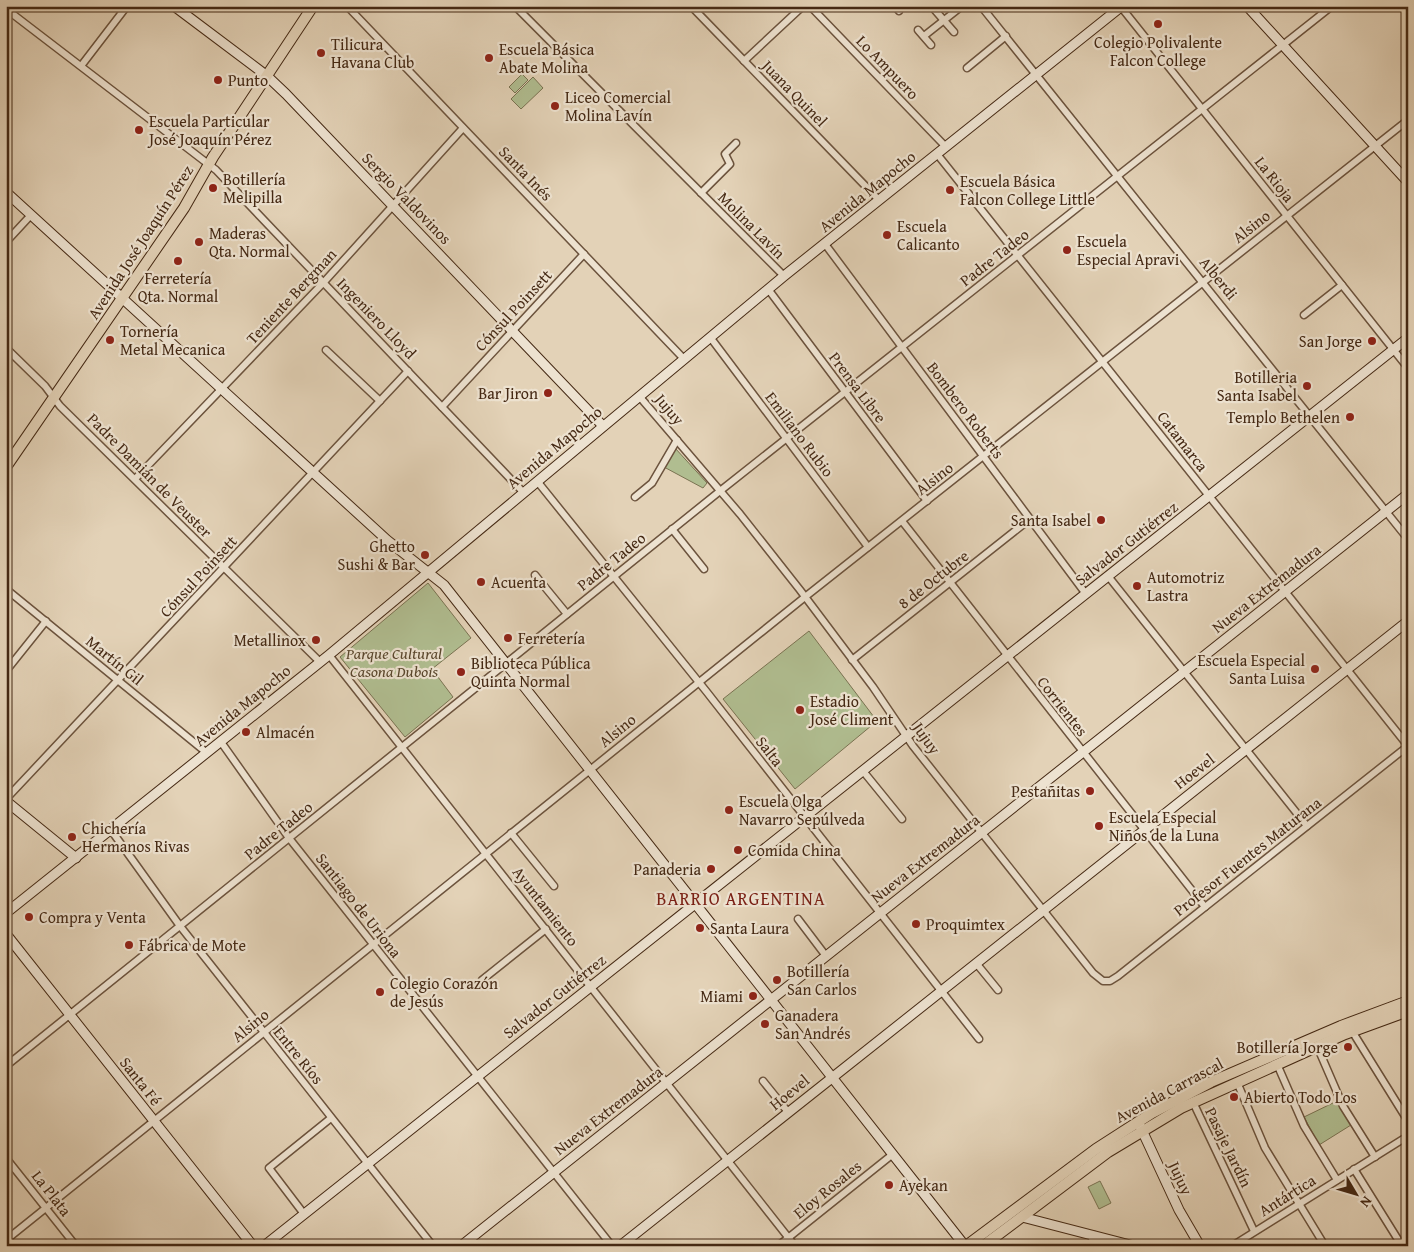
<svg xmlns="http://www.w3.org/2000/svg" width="1414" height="1252" viewBox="0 0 1414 1252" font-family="'Gentium Book Plus',serif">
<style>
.green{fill:#b0bd90;stroke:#7a7352}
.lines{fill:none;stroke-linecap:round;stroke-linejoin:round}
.street-casing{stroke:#6c533d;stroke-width:9}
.secondary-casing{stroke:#452914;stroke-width:11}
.primary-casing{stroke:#452914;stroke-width:12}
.street{stroke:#ede2d0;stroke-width:6}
.secondary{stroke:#ede2d0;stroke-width:9}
.primary{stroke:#e3d2b7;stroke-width:10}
.poi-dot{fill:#8f2418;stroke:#ede2d0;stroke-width:2}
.labels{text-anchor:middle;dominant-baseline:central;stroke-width:4.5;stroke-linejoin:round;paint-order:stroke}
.poi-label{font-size:16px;fill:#452914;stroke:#ede2d0;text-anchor:start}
.street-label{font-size:16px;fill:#452914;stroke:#ede2d0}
.park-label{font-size:16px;font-style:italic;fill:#5a472d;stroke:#ede2d0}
.neighbourhood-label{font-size:18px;letter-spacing:1px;fill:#7a1f14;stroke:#ede2d0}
</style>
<rect width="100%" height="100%" fill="#e3d2b7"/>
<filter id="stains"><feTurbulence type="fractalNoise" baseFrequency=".004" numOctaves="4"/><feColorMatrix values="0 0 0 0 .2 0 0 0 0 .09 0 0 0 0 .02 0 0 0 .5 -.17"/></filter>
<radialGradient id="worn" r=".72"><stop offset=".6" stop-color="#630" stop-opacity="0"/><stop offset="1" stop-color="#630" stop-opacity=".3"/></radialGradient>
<g class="green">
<path d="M522,74l6,6 -13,13 -6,-6z"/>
<path d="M533,77l10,11 -22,21 -10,-10z"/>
<path d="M675,448l32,35 -4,5 -39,-21z"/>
<path d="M428,583l43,55 -39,31 21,28 -48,40 -65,-80z"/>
<path d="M809,631l68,90 -82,68 -72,-90z"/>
<path d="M1337,1101l14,24 -32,20 -15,-28z"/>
<path d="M1100,1181l11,22 -12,6 -11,-22z"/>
</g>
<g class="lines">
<defs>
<g id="street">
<path d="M347,6l337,353"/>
<path d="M515,6l269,270"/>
<path d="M691,6l188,194"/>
<path d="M810,6l136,141"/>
<path d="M895,6l4,5"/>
<path d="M981,6l427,533"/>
<path d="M1407,6l1,1"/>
<path d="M1121,7l287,361"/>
<path d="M6,9l210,161 307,322"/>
<path d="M934,9l20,23"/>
<path d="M918,30l13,15"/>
<path d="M924,36l38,-30"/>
<path d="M744,61l59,-55"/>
<path d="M81,66l46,-60"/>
<path d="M967,68l39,-32"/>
<path d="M937,154l471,592"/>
<path d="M701,193l29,-29 -5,-10 11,-11"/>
<path d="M6,242l25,-27"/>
<path d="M825,244l261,350"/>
<path d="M768,289l159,212"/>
<path d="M1304,315l38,-30"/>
<path d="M710,337l158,210"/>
<path d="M6,348l39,38 15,20 260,256"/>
<path d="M326,350l54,51"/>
<path d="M639,396l101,118 60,76 73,97 40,59 180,227 10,8h7l8,-5 290,-230"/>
<path d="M442,407l142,-153"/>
<path d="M135,479l189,-197 139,-154"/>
<path d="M537,481l169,210 273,348"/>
<path d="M635,497l17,-14 25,-43"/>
<path d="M902,521l303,386"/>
<path d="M672,529l32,40"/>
<path d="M535,575l32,39"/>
<path d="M1108,576l199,250"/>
<path d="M6,589l201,164"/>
<path d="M329,655l466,591"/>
<path d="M852,660l178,-141"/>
<path d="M6,671l40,-50"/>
<path d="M221,742l68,96 323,408"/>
<path d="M863,771l39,48"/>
<path d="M6,799l402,-428"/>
<path d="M111,830l69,96 253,320"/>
<path d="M511,833l43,53"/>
<path d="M798,919l28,37"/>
<path d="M976,963l22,27"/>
<path d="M482,980l64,-51"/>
<path d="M1352,1031l56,90"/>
<path d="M1317,1046l26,60 32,51"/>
<path d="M1277,1064l27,62 33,54"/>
<path d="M6,1066l714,-575 612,-485"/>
<path d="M763,1081l25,31"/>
<path d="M1237,1082l28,66 60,98"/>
<path d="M1193,1102l61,129"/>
<path d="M6,1158l70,88"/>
<path d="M1354,1169l48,77"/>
<path d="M304,1214l-35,-46 62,-50"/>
<path d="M6,1240l799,-643 603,-477"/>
<path d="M778,1246l115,-92"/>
<path d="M1090,1246l4,-11"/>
<path d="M1232,1246l176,-110"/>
</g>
<g id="secondary">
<path d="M174,6l93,70 19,18 317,332"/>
<path d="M1247,6l161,176"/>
<path d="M6,192l381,348 57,45 521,661"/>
<path d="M6,801l70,57"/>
<path d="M6,913l323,-258 455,-379 338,-270"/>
<path d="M6,934l247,312"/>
<path d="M1140,1126l39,84 21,36"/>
<path d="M1022,1217l112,29"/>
<path d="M264,1246l1144,-908"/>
<path d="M461,1246l947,-752"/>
<path d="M620,1246l788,-625"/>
</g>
<g id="primary">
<path d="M6,467l178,-259 29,-51 100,-151"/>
<path d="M966,1246l130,-97 56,-36 59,-31 130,-56 67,-25"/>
<path d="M983,1246l125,-94 73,-44 164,-74 63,-23"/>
</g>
</defs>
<use href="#street" class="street-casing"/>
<use href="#secondary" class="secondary-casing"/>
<use href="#primary" class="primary-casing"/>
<use href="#street" class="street"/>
<use href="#secondary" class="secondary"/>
<use href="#primary" class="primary"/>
</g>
<g class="poi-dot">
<circle cx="1158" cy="24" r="5"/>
<circle cx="321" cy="53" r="5"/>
<circle cx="489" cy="58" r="5"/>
<circle cx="218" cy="80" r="5"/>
<circle cx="555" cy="106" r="5"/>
<circle cx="139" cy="130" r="5"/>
<circle cx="213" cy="188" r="5"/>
<circle cx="950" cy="190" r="5"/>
<circle cx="887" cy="235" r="5"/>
<circle cx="199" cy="242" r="5"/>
<circle cx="1067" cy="250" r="5"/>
<circle cx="178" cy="261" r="5"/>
<circle cx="110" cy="340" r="5"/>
<circle cx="1372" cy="341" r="5"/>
<circle cx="1307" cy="386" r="5"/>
<circle cx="548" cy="393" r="5"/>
<circle cx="1350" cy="417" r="5"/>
<circle cx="1101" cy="520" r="5"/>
<circle cx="425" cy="555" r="5"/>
<circle cx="481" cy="582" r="5"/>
<circle cx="1137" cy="586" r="5"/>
<circle cx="508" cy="638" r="5"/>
<circle cx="316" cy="640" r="5"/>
<circle cx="1315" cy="669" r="5"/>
<circle cx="461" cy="672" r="5"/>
<circle cx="800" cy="710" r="5"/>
<circle cx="246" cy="732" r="5"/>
<circle cx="1090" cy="791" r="5"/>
<circle cx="729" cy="810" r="5"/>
<circle cx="1099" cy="826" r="5"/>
<circle cx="72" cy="837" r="5"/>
<circle cx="738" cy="850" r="5"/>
<circle cx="711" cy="869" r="5"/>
<circle cx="29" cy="917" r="5"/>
<circle cx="916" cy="924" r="5"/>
<circle cx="700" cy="928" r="5"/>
<circle cx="129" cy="945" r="5"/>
<circle cx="777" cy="980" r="5"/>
<circle cx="380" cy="992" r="5"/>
<circle cx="753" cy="996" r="5"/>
<circle cx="765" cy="1024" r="5"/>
<circle cx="1348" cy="1047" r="5"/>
<circle cx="1234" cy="1097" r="5"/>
<circle cx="889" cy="1185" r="5"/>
</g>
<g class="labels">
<g class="poi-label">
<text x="1158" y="42" text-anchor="middle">Colegio Polivalente<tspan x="1158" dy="18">Falcon College</tspan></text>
<text x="331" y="44">Tilicura<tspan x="331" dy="18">Havana Club</tspan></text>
<text x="499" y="49">Escuela Básica<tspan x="499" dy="18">Abate Molina</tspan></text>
<text x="228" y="80">Punto</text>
<text x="565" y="97">Liceo Comercial<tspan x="565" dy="18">Molina Lavín</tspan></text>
<text x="149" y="121">Escuela Particular<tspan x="149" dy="18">José Joaquín Pérez</tspan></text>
<text x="223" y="179">Botillería<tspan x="223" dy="18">Melipilla</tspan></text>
<text x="960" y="181">Escuela Básica<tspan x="960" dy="18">Falcon College Little</tspan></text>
<text x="897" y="226">Escuela<tspan x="897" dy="18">Calicanto</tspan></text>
<text x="209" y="233">Maderas<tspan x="209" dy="18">Qta. Normal</tspan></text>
<text x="1077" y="241">Escuela<tspan x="1077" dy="18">Especial Apravi</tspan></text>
<text x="178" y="278" text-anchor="middle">Ferretería<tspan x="178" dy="18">Qta. Normal</tspan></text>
<text x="120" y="331">Tornería<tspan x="120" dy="18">Metal Mecanica</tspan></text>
<text x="1362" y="341" text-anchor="end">San Jorge</text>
<text x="1297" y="377" text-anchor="end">Botilleria<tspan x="1297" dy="18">Santa Isabel</tspan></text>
<text x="538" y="393" text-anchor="end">Bar Jiron</text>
<text x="1340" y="417" text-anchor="end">Templo Bethelen</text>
<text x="1091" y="520" text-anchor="end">Santa Isabel</text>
<text x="415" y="546" text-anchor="end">Ghetto<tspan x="415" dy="18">Sushi &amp; Bar</tspan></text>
<text x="1147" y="577">Automotriz<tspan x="1147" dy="18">Lastra</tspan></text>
<text x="491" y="582">Acuenta</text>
<text x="518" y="638">Ferretería</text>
<text x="306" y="640" text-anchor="end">Metallinox</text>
<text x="1305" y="660" text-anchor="end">Escuela Especial<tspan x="1305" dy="18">Santa Luisa</tspan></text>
<text x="471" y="663">Biblioteca Pública<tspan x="471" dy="18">Quinta Normal</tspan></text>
<text x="810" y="701">Estadio<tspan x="810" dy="18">José Climent</tspan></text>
<text x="256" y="732">Almacén</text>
<text x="1080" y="791" text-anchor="end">Pestañitas</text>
<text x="739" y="801">Escuela Olga<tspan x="739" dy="18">Navarro Sepúlveda</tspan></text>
<text x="1109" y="817">Escuela Especial<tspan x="1109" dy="18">Niños de la Luna</tspan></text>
<text x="82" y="828">Chichería<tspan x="82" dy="18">Hermanos Rivas</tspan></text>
<text x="748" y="850">Comida China</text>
<text x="701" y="869" text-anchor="end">Panaderia</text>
<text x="39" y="917">Compra y Venta</text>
<text x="926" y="924">Proquimtex</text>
<text x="710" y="928">Santa Laura</text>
<text x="139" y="945">Fábrica de Mote</text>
<text x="787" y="971">Botillería<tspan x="787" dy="18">San Carlos</tspan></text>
<text x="390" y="983">Colegio Corazón<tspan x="390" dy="18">de Jesús</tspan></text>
<text x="743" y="996" text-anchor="end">Miami</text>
<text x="775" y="1015">Ganadera<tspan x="775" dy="18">San Andrés</tspan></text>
<text x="1338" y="1047" text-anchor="end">Botillería Jorge</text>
<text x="1244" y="1097">Abierto Todo Los</text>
<text x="899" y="1185">Ayekan</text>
</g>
<g class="street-label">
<text transform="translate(888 67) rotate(46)">Lo Ampuero</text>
<text transform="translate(795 93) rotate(46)">Juana Quinel</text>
<text transform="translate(526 173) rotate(46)">Santa Inés</text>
<text transform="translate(1275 179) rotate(52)">La Rioja</text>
<text transform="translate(867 191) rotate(-39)">Avenida Mapocho</text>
<text transform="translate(407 198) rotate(46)">Sergio Valdovinos</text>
<text transform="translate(752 225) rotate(45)">Molina Lavín</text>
<text transform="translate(1251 226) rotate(-38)">Alsino</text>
<text transform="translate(140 242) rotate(-57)">Avenida José Joaquín Pérez</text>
<text transform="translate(994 257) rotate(-38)">Padre Tadeo</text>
<text transform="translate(1219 278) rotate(51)">Alberdi</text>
<text transform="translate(291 296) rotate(-47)">Teniente Bergman</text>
<text transform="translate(513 310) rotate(-47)">Cónsul Poinsett</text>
<text transform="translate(377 318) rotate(46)">Ingeniero Lloyd</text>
<text transform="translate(858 387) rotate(53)">Prensa Libre</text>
<text transform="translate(670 409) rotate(50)">Jujuy</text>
<text transform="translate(966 410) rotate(53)">Bombero Roberts</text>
<text transform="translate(800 434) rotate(53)">Emiliano Rubio</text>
<text transform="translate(1183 441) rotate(52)">Catamarca</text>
<text transform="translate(554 447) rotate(-40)">Avenida Mapocho</text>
<text transform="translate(150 475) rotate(45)">Padre Damián de Veuster</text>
<text transform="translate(934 478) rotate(-38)">Alsino</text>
<text transform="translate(1126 543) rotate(-38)">Salvador Gutiérrez</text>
<text transform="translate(611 561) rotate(-39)">Padre Tadeo</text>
<text transform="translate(198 576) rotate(-47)">Cónsul Poinsett</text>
<text transform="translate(933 579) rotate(-38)">8 de Octubre</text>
<text transform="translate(1266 588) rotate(-38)">Nueva Extremadura</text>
<text transform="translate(115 660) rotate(39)">Martín Gil</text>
<text transform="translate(242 705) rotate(-39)">Avenida Mapocho</text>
<text transform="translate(1063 706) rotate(52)">Corrientes</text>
<text transform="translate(617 730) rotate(-39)">Alsino</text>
<text transform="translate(927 738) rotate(55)">Jujuy</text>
<text transform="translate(770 751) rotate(52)">Salta</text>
<text transform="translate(1194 771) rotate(-38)">Hoevel</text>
<text transform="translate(278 830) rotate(-39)">Padre Tadeo</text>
<text transform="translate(1247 856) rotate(-38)">Profesor Fuentes Maturana</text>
<text transform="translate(925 858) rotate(-38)">Nueva Extremadura</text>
<text transform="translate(359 905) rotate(52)">Santiago de Uriona</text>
<text transform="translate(546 906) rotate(52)">Ayuntamiento</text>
<text transform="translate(554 996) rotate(-38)">Salvador Gutiérrez</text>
<text transform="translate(250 1025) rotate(-39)">Alsino</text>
<text transform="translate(299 1055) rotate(51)">Entre Ríos</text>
<text transform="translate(141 1081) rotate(52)">Santa Fé</text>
<text transform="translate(1169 1090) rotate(-28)">Avenida Carrascal</text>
<text transform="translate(789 1092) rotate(-39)">Hoevel</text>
<text transform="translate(608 1110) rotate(-38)">Nueva Extremadura</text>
<text transform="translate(1229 1147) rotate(64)">Pasaje Jardín</text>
<text transform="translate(1181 1178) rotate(65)">Jujuy</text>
<text transform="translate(827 1189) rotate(-39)">Eloy Rosales</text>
<text transform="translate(52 1193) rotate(52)">La Plata</text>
<text transform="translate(1287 1195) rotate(-32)">Antártica</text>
</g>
<g class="park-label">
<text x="394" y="653">Parque Cultural<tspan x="394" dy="18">Casona Dubois</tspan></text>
</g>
<g class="neighbourhood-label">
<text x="741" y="898">BARRIO ARGENTINA</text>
</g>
</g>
<rect width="1414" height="1252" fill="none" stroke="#e3d2b7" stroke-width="25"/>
<rect x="8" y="8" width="1399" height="1237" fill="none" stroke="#452914" stroke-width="2.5"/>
<rect x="12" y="12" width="1389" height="1227" fill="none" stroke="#452914"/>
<g transform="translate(1356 1194) rotate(128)" stroke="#ede2d0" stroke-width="4" paint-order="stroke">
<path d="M0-4L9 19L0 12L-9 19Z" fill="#452914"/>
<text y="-8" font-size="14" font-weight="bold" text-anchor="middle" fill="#452914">N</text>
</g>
<rect width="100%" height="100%" filter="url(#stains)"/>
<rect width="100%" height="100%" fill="url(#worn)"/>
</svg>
